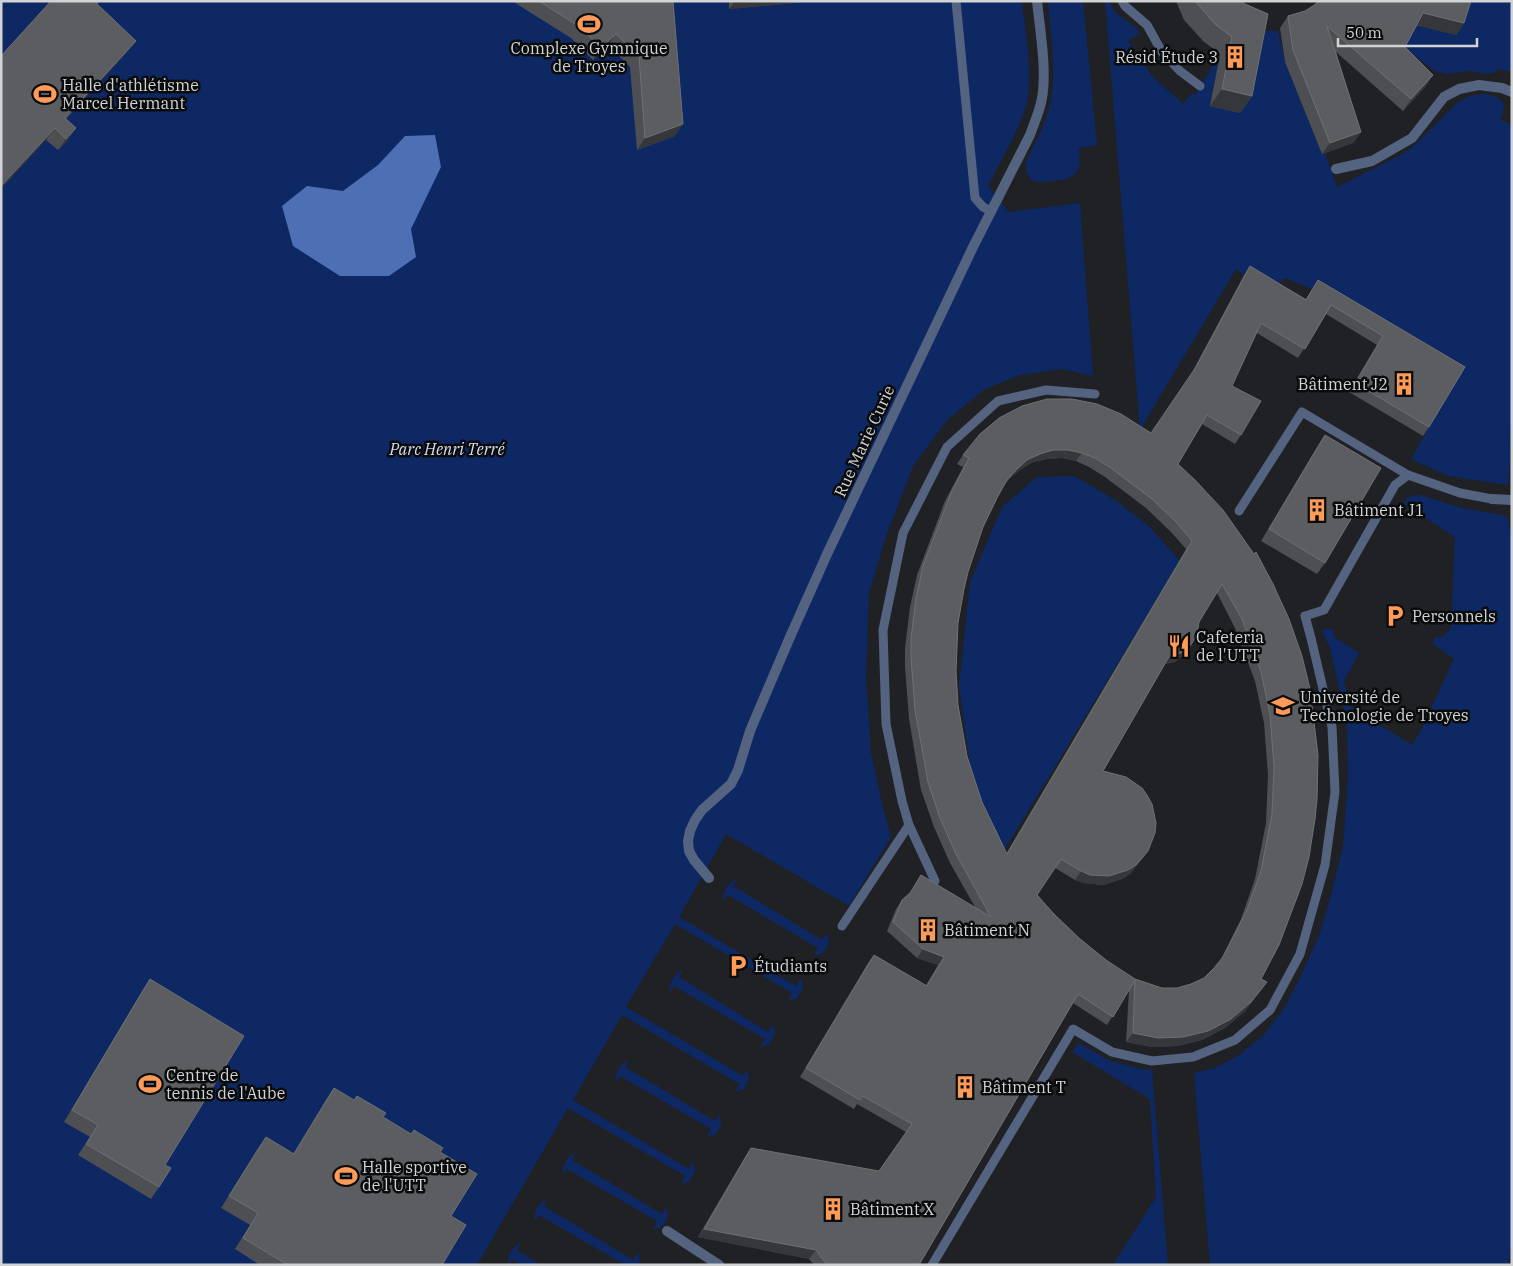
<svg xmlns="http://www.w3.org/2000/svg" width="1513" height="1266" viewBox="0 0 1513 1266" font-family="'IBM Plex Serif',serif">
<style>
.green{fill:#0e2864}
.water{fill:#4d6fb3}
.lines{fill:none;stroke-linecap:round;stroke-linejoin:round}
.service{stroke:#546380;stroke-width:9}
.minor{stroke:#546380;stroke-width:10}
.wall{fill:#4d4f52;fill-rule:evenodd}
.shaded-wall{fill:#35373a}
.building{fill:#5b5d60;stroke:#6e7072;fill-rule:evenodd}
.labels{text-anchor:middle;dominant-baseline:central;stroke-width:5;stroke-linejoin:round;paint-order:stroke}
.poi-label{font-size:16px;fill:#d2d3d5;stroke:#0a0b0c;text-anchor:start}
.street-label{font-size:16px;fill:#d2d3d5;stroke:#0a0b0c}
.park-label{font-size:16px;font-style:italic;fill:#d4def1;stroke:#0a0b0c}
</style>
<rect width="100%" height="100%" fill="#202124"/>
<g class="green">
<path d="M1,1h1021c3,29 11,73 5,101 -6,26 -27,59 -39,84l21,26 71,-9 13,173 -31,-7 -42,6 -35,14 -38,31 -34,46 -27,70 -17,57 -3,83 5,77 12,55 8,29 -42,69 -123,-72 -47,83 117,69 5,-8 2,10 -6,10 -9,3 4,-8 -117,-69 -49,83 117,69 4,-7 2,10 -5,10 -9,3 4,-8 -117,-69 -49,85 116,69 4,-8 2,10 -5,10 -9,3 4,-8 -117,-68 -91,157h-476z"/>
<path d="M1048,1h35l14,144 -18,3c0,7 3,17 -2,23 -7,11 -15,8 -25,10 -17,3 -26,1 -26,-19 8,-17 18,-35 23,-53 9,-35 1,-72 -1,-108z"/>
<path d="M1105,1h5c3,16 22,19 30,32l-12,8 24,35 31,28 9,-11 4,2 4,-9 20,-31 -10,51 48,-75h20l7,31 37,92 3,-1 12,34 64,-32 16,-12 40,-40 12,-7 15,-2 10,2 9,6 1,9 -4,8 12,6v266l-2,70 -2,24 -60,-9 -37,-17 47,-83 -146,-87 -27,-11 -7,6 -34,-9 -8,-6 -96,161z"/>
<path d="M1465,1h47v71l-14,-3 -3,3 -8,2 -18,-3 -23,3 -11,-3 -32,-24 12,-22z"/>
<path d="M1074,476l38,22 37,28 31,35 -177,291 -31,-74 -13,-91 11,-105 32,-75 35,-30z"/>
<path d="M1414,495h6l42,13 45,8 5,21v708l-4,20h-298l-16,-192 21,-5 24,-13 23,-18 21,-27 16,-30 20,-44 11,-37 13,-53 5,-69 -1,-55 -17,-74c-3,-7 -7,-12 -7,-19h10l1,8 25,16 -15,28 6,26 62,38 9,-15 33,-71 -22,-16 4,-7 4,2 6,-4 5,-6 4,-91 -51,-33 3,-6z"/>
<path d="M737,879l-4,7 89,54 5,-7 2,10 -6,10 -9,3 4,-8 -90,-53 -5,7c0,-11 4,-19 14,-23z"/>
<path d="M683,970l-4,7 89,55 5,-8 2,10 -5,10 -10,3 5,-8 -91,-53 -4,7c-1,-11 3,-18 13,-23z"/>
<path d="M1079,1043l29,17 33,9 11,1 16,195h-55l43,-68 -6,-98 -78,-47z"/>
<path d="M629,1060l-4,7 90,54 5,-7 1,10 -5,10 -9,3 4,-8 -91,-53 -4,7c-1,-11 3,-18 13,-23z"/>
<path d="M575,1153l-3,7 90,54 4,-7 2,9 -5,10 -10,4 4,-9 -90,-52 -4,6c-1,-10 3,-18 12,-22z"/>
<path d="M547,1199l-3,7 89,54 5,-8 2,10 -2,3h-13l-86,-50 -5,6c0,-10 4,-18 13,-22z"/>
<path d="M521,1243l-4,7 24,15h-20l-9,-6 -4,6c-1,-10 4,-18 13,-22z"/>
</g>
<path class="water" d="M435,135l6,32 -30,62 5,28 -27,19h-49l-47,-30 -11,-40 25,-20 36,5 35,-26 27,-29z"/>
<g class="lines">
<g class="service">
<path d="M956,1l19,197 8,9 8,4"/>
<path d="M1122,1l3,5 22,19 15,27 18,19 20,15"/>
<path d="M1239,511l63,-99 106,63 52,18 32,6"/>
<path d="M935,881l-26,-56 -7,-24 -16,-77 -3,-94 20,-97 44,-86 51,-46 48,-11 49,4"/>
<path d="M842,926l67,-101"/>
<path d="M932,1265l141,-236 39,23 40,9 41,-4 42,-17 35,-30 30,-56 25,-89 10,-73 -3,-65 -21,-89 -6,-22 19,-6 71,-125 13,-10"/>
</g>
<g class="minor">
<path d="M1336,169l36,-8 40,-23 32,-41 15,-8 20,-4 23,3 10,4"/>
<path d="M1492,499l20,1"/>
<path d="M709,878l-15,-18 -5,-9 -1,-10 2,-10 5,-11 7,-10 29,-26 7,-14 12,-39 40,-94 38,-85 145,-305 57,-112c4,-12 10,-24 12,-37 5,-28 -2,-68 -5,-97"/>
<path d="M667,1231l52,34"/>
</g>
</g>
<g class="wall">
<path d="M51,1h49l-3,4 30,47 -61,67 2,21 -10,10 -12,-10z"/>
<path d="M512,1h161l2,135 -38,14 -7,-83 -22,-22 -15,15 -22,-22z"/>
<path d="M729,1h87l-87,8z"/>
<path d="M1176,1h65l11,95 -12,17 -30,-7 10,-52 -17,-13 -19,-21z"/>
<path d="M1313,6l151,17 -8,12 -39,-10 -12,22 28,28 -8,12 -22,24 -67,-59 25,80 -8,11 -31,11 -37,-92 -5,-34 8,-12 17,-5z"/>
<path d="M1250,266l56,33 12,-19 147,87 -36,60 -6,9 -74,-44 28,-47 -51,-31 -28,44 -41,-25 -25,53 9,49 -6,9 -33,-20 -24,40 111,155 -28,360 6,3 -22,29 -20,17 -23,12 -25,6 -25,1 -26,-5 3,-52 -22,35 -34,-22 -154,262h-105l-5,-6 -111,-22 47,-80 6,-9 128,23 27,-39 -49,-28 -3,5 -54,-32 68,-114 6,-8 52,30 12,-20 -21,-7 -30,-27 9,-22 6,-9 7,-5 12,-20 54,32 -25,-44 -16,-36 -13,-37 -12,-71 -4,-53v-18l5,-41 7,-32 28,-74 18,-34 -6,-3 6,-9 188,-22 39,-57 54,-101zM1062,458l14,3 13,6 16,10 41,31 25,24 15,17 -180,305 -24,-52 -15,-46 -9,-51 -2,-34 2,-48 6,-34 4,-17 15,-45 15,-31 6,-11 6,-7 11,-9 12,-7 14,-3zM1217,593l18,35 20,53 9,42 4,52 -2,48 -11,56 -14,40 -22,44 -15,15 -13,6 -14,4h-15l-27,-9 -29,-19 -27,-22 -25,-24 -17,-19 18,-27 20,12 9,3 19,2 19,-6 8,-5 12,-15 6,-8 -45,-80 62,-107 10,-2 8,-7 11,-15 5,-18z"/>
<path d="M1325,435v128l-8,11 -56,-33 56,-94z"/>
<path d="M150,979l15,186 -6,22 -8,12 -73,-44 12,-18 -26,-15 78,-131z"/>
<path d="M334,1088l106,64 11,64 -9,49h-182l-25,-16 15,-24 -29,-17 37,-60 8,-11 27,17 33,-54z"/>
</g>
<g class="shaded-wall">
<path d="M735,1h81l-87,8z"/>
<path d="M1423,13l41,10 -8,12 -41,-10z"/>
<path d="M616,34l-8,11 -15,15 8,-12z"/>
<path d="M136,41l-9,11 -71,77 9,-11z"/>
<path d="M1433,75l-8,12 -22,24 8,-12z"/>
<path d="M1222,89l30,7 -12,17 -30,-7z"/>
<path d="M683,124l-8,12 -38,14 8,-12z"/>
<path d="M55,128l-9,12 -45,49v-3z"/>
<path d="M76,128l-8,12 -10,10 8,-11z"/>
<path d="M1361,132l-8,11 -31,11 8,-11z"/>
<path d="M1053,450h15l14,3 -6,8 -14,-3 -15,1 -14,3 -12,7 -11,9 -9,11 15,-19 11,-10 13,-6z"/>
<path d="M1194,640l-11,15 -8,7 -12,2 7,-9z"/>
<path d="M1148,851l-6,8 -12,15 -8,5 -19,6 -19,-2 -9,-3 6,-9z"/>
<path d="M923,949l21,8 -6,8 -21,-7z"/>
<path d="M1267,982l-22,29 -20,17 -23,12 -25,6 -25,1 -26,-5 7,-9z"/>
<path d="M704,1229l112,21 -7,9 -111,-22z"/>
</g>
<g class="building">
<path d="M51,1h46l-1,2 40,38 -71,77 11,10 -10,11 -11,-11 -54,58v-130z"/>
<path d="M539,1h134l10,123 -38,14 -6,-82 -23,-22 -15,14 -21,-21z"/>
<path d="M1195,1h46l4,3 23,10 -16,82 -30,-7 10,-52 -17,-13z"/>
<path d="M1319,1h152l-7,22 -41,-10 -18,34 28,28 -22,24 -84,-73 34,106 -31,11 -37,-93 -5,-34 17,-5 8,-5z"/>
<path d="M1250,266l56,34 12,-20 147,87 -36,60 -74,-44 28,-47 -52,-31 -26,44 -44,-26 -29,63 29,15 -20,34 -34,-20 -29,49 18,17 27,29 31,44 2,-2 17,32 16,35 13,37 8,33 8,66 -1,45 -2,19 -6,38 -7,27 -23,61 -18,34 6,3 -16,20 -20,17 -23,12 -25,6 -25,1 -25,-5 2,-53 -22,37 -35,-23 -159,271h-92l-11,-15 -112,-21 47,-81 128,23 33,-47 -49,-28 -3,4 -54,-32 68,-113 53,31 17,-29 -21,-8 -30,-27 9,-22 8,-7 11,-18 70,42 -35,-63 -16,-36 -12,-36 -13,-72 -4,-53v-18l5,-41 7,-32 28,-73 18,-35 -6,-3 17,-21 19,-16 23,-12 25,-7h25l25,5 24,10 30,19 45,-66zM1053,450h15l14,3 13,5 16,10 41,31 25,24 15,18 -185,313 -25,-52 -15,-46 -9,-51 -2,-34 2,-48 6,-34 4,-17 15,-45 15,-31 9,-16 9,-10 11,-10 13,-6zM1222,584l20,35 19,53 9,43 4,52 -2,47 -11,57 -14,39 -24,47 -9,11 -10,10 -13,6 -14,4h-15l-27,-9 -29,-19 -27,-22 -25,-24 -17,-19 24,-36 20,12 9,4 19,1 19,-6 8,-5 12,-14 7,-18 1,-10 -4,-19 -5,-9 -5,-7 -16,-11 -23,-6 67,-116 11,-2 9,-7 4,-6 3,-6 2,-12z"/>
<path d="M1325,435l56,33 -56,95 -56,-34z"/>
<path d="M150,979l94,57 -79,129 6,3 -12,19 -73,-43 12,-19 -26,-15z"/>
<path d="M334,1088l20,12 3,-4 29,17 -3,4 28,17 3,-4 29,18 -3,4 37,22 -26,42 15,9 -24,40h-154l-45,-27 15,-25 -29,-17 37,-59 28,17z"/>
</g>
<defs>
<symbol id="stadium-bare" viewBox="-9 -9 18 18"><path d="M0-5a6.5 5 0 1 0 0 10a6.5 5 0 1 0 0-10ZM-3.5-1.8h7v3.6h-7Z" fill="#fe9b58" stroke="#0a0b0c" stroke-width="2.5" paint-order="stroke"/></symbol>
<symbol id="building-bare" viewBox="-9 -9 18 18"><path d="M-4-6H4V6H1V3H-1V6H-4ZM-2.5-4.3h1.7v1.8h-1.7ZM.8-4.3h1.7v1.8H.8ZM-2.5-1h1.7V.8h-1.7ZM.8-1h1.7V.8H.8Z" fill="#fe9b58" stroke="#0a0b0c" stroke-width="2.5" paint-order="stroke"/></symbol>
<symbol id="parking-bare" viewBox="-9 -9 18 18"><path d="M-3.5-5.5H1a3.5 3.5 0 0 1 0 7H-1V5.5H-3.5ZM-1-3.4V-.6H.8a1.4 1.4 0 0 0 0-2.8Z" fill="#fe9b58" stroke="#0a0b0c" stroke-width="2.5" paint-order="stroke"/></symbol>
<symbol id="restaurant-bare" viewBox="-9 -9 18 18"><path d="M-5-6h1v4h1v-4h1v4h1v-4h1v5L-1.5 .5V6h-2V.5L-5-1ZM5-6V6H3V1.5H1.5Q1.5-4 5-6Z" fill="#fe9b58" stroke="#0a0b0c" stroke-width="2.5" paint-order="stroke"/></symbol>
<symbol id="university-bare" viewBox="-9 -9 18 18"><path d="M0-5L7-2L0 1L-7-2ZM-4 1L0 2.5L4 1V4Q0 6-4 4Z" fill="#fe9b58" stroke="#0a0b0c" stroke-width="2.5" paint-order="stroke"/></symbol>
</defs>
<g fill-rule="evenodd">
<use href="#stadium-bare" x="573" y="8" width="32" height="32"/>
<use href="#building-bare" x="1219" y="41" width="32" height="32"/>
<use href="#stadium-bare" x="29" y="78" width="32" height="32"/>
<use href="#building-bare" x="1388" y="368" width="32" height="32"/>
<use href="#building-bare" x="1301" y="494" width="32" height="32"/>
<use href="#parking-bare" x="1379" y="600" width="32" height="32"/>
<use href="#restaurant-bare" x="1163" y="630" width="32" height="32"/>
<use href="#university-bare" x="1267" y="690" width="32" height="32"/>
<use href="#building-bare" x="912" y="914" width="32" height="32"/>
<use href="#parking-bare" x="722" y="950" width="32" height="32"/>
<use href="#stadium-bare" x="134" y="1068" width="32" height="32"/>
<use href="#building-bare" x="949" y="1071" width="32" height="32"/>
<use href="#stadium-bare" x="330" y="1160" width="32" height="32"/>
<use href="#building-bare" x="817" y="1193" width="32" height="32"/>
</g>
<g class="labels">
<g class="poi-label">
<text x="589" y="48" text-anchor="middle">Complexe Gymnique<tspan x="589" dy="18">de Troyes</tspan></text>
<text x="1218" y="57" text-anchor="end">Résid Étude 3</text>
<text x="62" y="85">Halle d'athlétisme<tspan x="62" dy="18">Marcel Hermant</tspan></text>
<text x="1388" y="384" text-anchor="end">Bâtiment J2</text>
<text x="1334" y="510">Bâtiment J1</text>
<text x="1412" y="616">Personnels</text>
<text x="1196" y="637">Cafeteria<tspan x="1196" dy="18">de l'UTT</tspan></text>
<text x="1300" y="697">Université de<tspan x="1300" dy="18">Technologie de Troyes</tspan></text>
<text x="944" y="930">Bâtiment N</text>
<text x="754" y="966">Étudiants</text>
<text x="166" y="1075">Centre de<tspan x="166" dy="18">tennis de l'Aube</tspan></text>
<text x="982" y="1087">Bâtiment T</text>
<text x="362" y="1167">Halle sportive<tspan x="362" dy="18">de l'UTT</tspan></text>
<text x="850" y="1209">Bâtiment X</text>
</g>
<g class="street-label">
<text transform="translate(864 441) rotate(-65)">Rue Marie Curie</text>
</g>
<g class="park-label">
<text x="447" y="449">Parc Henri Terré</text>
</g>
</g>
<rect width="1513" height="1266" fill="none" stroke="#d2d3d5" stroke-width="5"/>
<path d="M1338 38v8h139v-8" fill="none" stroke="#d2d3d5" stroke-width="2.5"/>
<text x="1346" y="38" font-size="15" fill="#d2d3d5" stroke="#0a0b0c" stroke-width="4" paint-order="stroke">50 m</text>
</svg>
